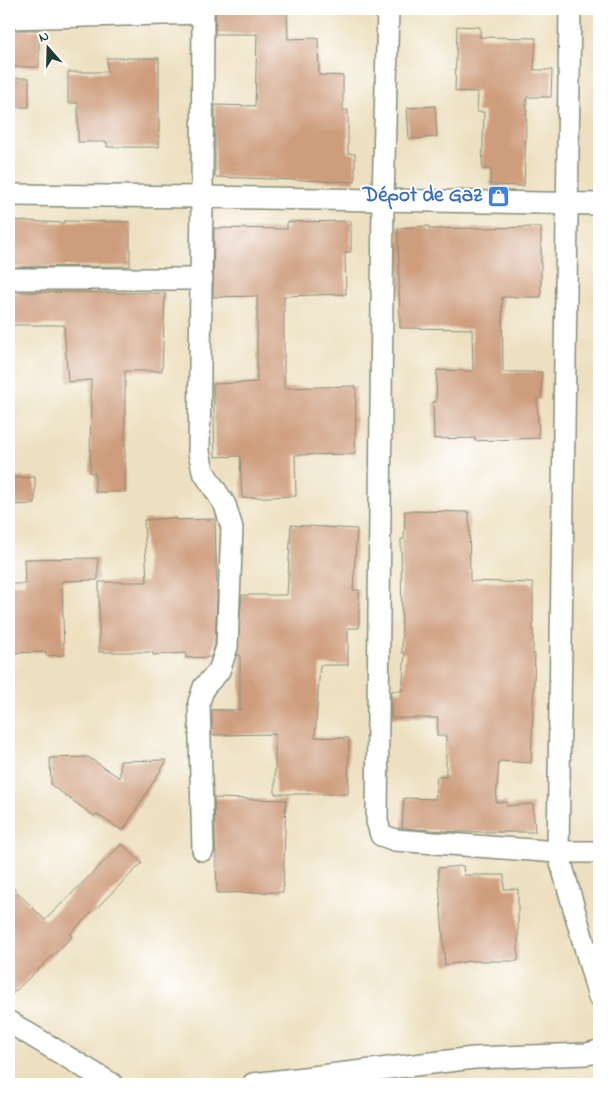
<svg xmlns="http://www.w3.org/2000/svg" width="608" height="1093" viewBox="0 0 608 1093" font-family="'Indie Flower',sans-serif">
<style>
.building{fill:#ce9d7d}
.lines{fill:none;stroke-linecap:round;stroke-linejoin:round}
.street-casing{stroke:#868e7a;stroke-width:24}
.street{stroke:#fff;stroke-width:21}
.labels{text-anchor:middle;dominant-baseline:central;stroke-width:4;stroke-linejoin:round;paint-order:stroke}
.shop-label{font-size:21px;font-weight:bold;fill:#366cbe;stroke:#fff;text-anchor:end}
</style>
<rect width="100%" height="100%" fill="#fff"/>
<filter id="ink" filterUnits="userSpaceOnUse"><feTurbulence type="fractalNoise" baseFrequency=".02" numOctaves="2"/><feDisplacementMap in="SourceGraphic" scale="10" xChannelSelector="R" yChannelSelector="G"/><feConvolveMatrix kernelMatrix="1 2 1 2 8 2 1 2 1" color-interpolation-filters="sRGB"/></filter>
<filter id="wash" filterUnits="userSpaceOnUse"><feTurbulence type="fractalNoise" baseFrequency=".0096" numOctaves="4" result="noise"/><feDisplacementMap in="SourceGraphic" scale="20" xChannelSelector="R" yChannelSelector="G"/><feGaussianBlur stdDeviation="1.12" result="paint"/><feColorMatrix in="noise" values="0 0 0 0 0 0 0 0 0 0 0 0 0 0 0 0 0 1.4 0 .05"/><feComposite in="paint" operator="in"/></filter>
<g filter="url(#wash)">
<rect width="100%" height="100%" fill="#ede0c0"/>
<g id="blocks">
<g class="building">
<path d="M216,9h71l1,30 30,-1 1,37 24,1v34h5v43l7,1v28l-140,-5v-72l40,1 2,-72h-42z"/>
<path d="M457,26l23,1v10l56,1 -2,32h18l-1,27h-24l-3,89 -34,-1 1,-16h-9l2,-57h-7l1,-20 -23,-1z"/>
<path d="M13,30h26v37h-25z"/>
<path d="M107,58h52v89h-52v-5h-29v-39h-10v-31h39z"/>
<rect x="9" y="78" width="20" height="29"/>
<path d="M435,106l2,31 -28,2 -2,-31z"/>
<path d="M9,220l55,3v-2l66,1v44l-121,1z"/>
<path d="M351,221v31h-6l1,42 -62,2v92l72,-2 -1,68 -60,1 1,41 -54,2 -2,-42 -25,1 -2,-73 44,-2v-86l-44,1 1,-69 73,1v-7z"/>
<path d="M429,226v3l112,-2v70h-39l1,75h39l-1,27h-4l2,39 -64,3v-3l-41,1 -1,-37h3l1,-32 36,1 -1,-42 -72,-1 -2,-100z"/>
<path d="M9,292l156,1 -3,78h-37v121h-30v-19h-5l1,-93 -23,2 -4,-57h-55z"/>
<path d="M35,477v27l-26,1v-27z"/>
<path d="M405,511l64,1 1,69 63,2v71h2l-4,109 -32,-2 -3,41h11v4l26,-2 2,28h-75l-58,-4 2,-30 31,1 2,-22h9v-41h-9l1,-18h-47v-27h11l3,-38h-3l-1,-114h3z"/>
<path d="M175,518v2l40,-1 2,76 -2,50 -4,12 -25,1v-5l-33,2v-3h-54v-70h48l-3,-62z"/>
<path d="M291,525l66,4 -4,61h6v38h-11v37h-28l-5,72 34,1 -1,56h-73v-60l-63,1v-25h28v-55h-3l5,-60h45z"/>
<path d="M98,558v22l-36,1 2,74 -18,1v-4l-37,1v-69h16l-1,-25z"/>
<path d="M88,757l32,21v-17l47,-1 -44,71 -27,-17 -2,2 -43,-31 -1,-27z"/>
<path d="M214,798l72,2 -3,92 -66,1z"/>
<path d="M122,844l20,19 -72,71 2,3 -63,60v-113l36,36z"/>
<path d="M463,866l1,9h40v14h14v72h-48l-25,4 -7,-97z"/>
</g>
</g>
</g>
<g filter="url(#ink)">
<use href="#blocks" fill-opacity="0" stroke="#868e7a" stroke-width="1"/>
<g class="lines">
<defs>
<g id="street">
<path d="M388,9l-5,191 -6,621 4,14 14,5 163,12h41"/>
<path d="M570,9l-12,843 41,145"/>
<path d="M9,18l194,-5"/>
<path d="M9,195l193,2 1,-188"/>
<path d="M9,279h193"/>
<path d="M203,850l-4,-148 5,-15 15,-16 8,-24 5,-119 -7,-23 -22,-34 -4,-19 3,-255 397,7"/>
<path d="M9,1022l103,62"/>
<path d="M253,1084l221,-26 113,-4 12,-3"/>
</g>
</defs>
<use href="#street" class="street-casing"/>
<use href="#street" class="street"/>
</g>
</g>
<defs>
<symbol id="shop-square" viewBox="-11 -11 22 22"><rect x="-9" y="-9" width="18" height="18" rx="4" fill="#3f7fe0" stroke="#fff"/><path d="M-5-2.5h2.3a2.7 3.5 0 0 1 5.4 0H5L5.5 6h-11ZM-1.5-2.5h3a1.5 2.3 0 0 0-3 0Z" fill="#fff"/></symbol>
</defs>
<g fill-rule="evenodd">
<use href="#shop-square" x="486" y="184" width="25" height="25"/>
</g>
<g class="labels">
<g class="shop-label">
<text x="482" y="196">Dépot de Gaz</text>
</g>
</g>
<rect width="608" height="1093" fill="none" stroke="#fff" stroke-width="30"/>
<g transform="translate(48 48) rotate(340)" stroke="#ffffff" stroke-width="4" paint-order="stroke">
<path d="M0-4L9 19L0 12L-9 19Z" fill="#1f3d34"/>
<text y="-8" font-size="14" font-weight="bold" text-anchor="middle" fill="#1f3d34">N</text>
</g>
</svg>
